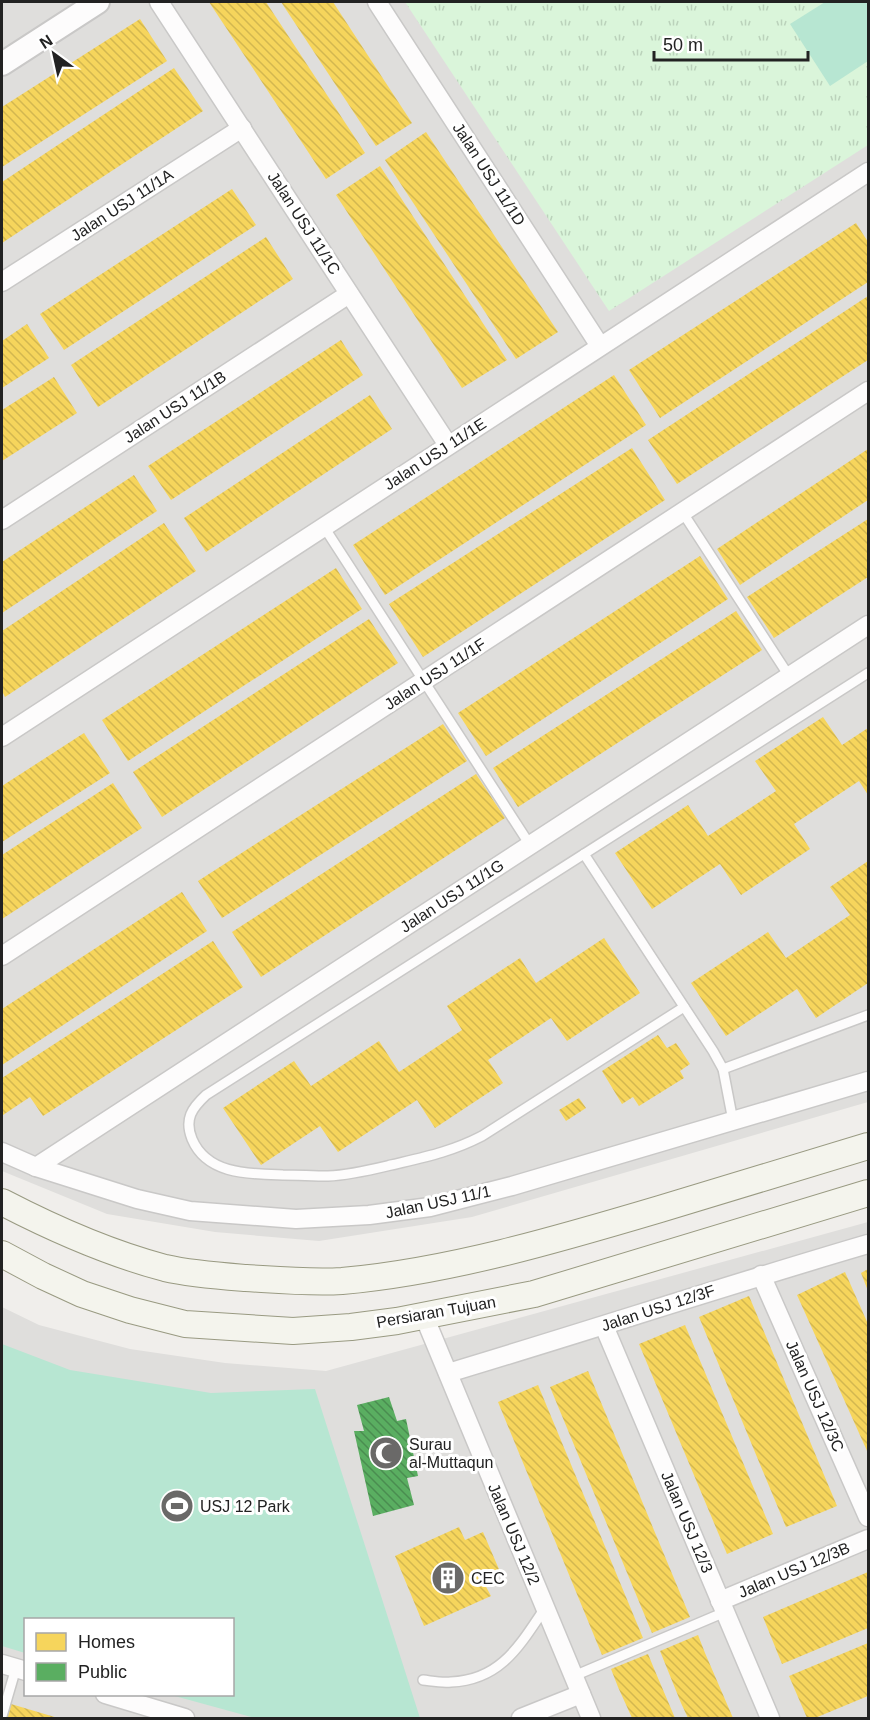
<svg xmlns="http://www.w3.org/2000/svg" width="870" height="1720" viewBox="0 0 870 1720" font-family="Helvetica,sans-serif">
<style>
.residential{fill:#dfdedc;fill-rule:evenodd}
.park{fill:url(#park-tufts)}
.pitch{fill:#b7e6d2}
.homes{fill:url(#homes-back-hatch)}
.public{fill:url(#public-back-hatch)}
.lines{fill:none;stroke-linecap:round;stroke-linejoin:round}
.service-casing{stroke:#c9c8c7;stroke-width:12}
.minor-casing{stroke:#c9c8c7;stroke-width:21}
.tertiary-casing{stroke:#c9c8c7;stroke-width:26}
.secondary-casing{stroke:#999a82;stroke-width:28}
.service{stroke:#fdfcfc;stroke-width:9}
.minor{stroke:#fdfcfc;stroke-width:18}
.tertiary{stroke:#fdfcfc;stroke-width:22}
.secondary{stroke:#f4f4ed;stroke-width:26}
.labels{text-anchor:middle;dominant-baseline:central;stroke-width:6;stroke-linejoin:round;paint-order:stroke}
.street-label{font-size:16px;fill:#222;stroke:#fff}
.poi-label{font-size:16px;fill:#222;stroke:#fff;text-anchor:start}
</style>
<defs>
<pattern id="park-tufts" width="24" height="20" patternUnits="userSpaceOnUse" patternTransform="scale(1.5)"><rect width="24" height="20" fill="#daf5da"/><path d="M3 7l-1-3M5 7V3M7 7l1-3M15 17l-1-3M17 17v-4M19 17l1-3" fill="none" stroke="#bbd2bb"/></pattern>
<pattern id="homes-back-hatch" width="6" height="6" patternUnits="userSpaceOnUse" patternTransform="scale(1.5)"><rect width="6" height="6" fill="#f6d55c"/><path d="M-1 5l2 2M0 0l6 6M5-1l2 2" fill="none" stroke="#d3b750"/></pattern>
<pattern id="public-back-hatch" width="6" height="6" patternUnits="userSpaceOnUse" patternTransform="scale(1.5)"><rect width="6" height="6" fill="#5aae61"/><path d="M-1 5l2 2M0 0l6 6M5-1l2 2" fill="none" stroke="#4a8d50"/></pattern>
</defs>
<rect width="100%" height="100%" fill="#f0eeeb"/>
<g class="residential">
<path d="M2,2h866v1100l-396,115 -153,24 -104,-9 -108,-18 -105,-43z"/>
<path d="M868,1222v496h-866v-411l37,18 91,24 95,14 101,8zM26,1620h206v74h-206z"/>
</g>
<path class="park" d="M405,2h463v143l-259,166z"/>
<g class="pitch">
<path d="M825,2h43v59l-38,25 -40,-62z"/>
<path d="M2,1344l68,26 141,23 104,-4 105,329h-165l-84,-23 61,-1v-74h-206l-1,33 -23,-7z"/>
</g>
<g class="homes">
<path d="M209,2h57l99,151 -39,26z"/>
<path d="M281,2h52l79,121 -36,23z"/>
<path d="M140,19l27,42 -165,106v-60z"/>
<path d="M174,68l29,43 -201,132v-61z"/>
<path d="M426,132l132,200 -42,27 -131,-199z"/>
<path d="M380,166l127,194 -45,28 -126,-193z"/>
<path d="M232,189l24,36 -192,125 -24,-36z"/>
<path d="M856,223l12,19v40l-208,136 -31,-48z"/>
<path d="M266,237l27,42 -195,128 -27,-42z"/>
<path d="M868,296v64l-191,124 -29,-44z"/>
<path d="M27,324l22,34 -47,30v-47z"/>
<path d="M341,340l22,35 -192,125 -23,-34z"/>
<path d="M614,375l32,50 -261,170 -32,-50z"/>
<path d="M54,377l23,36 -75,48v-51z"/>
<path d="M370,395l22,34 -186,123 -22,-34z"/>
<path d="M632,448l33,52 -242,157 -34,-53z"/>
<path d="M868,449v51l-128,85 -23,-36z"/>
<path d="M134,475l23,36 -155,102v-51z"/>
<path d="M868,519v58l-94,61 -27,-41z"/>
<path d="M164,523l32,48 -191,126 -3,-6v-60z"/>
<path d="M700,556l28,43 -242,157 -28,-43z"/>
<path d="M336,568l26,41 -234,152 -26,-41z"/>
<path d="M736,611l26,39 -244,157 -25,-39z"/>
<path d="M369,619l29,44 -236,154 -29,-45z"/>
<path d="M823,717l19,28 26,-17v67l-9,-14 -65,43 16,25 -69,46 -21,-31 -68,45 -37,-56 73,-48 20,31 68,-45 -21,-30z"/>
<path d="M443,724l24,37 -245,157 -24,-37z"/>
<path d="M84,733l26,40 -108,69v-56z"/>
<path d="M476,774l29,44 -244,159 -29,-45z"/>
<path d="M113,783l29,45 -140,91v-64z"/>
<path d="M868,861v122l-52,35 -19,-29 -71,47 -35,-53 77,-51 18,26 64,-43 -20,-28z"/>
<path d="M182,892l25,39 -205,134v-56z"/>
<path d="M604,938l36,55 -73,48 -16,-23 -63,42 15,23 -68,45 -18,-28 -79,52 -18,-26 -59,39 -38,-57 71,-47 17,25 68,-45 20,31 63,-42 -15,-24 73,-48 16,25z"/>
<path d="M213,941l30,46 -200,129 -13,-19 -27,18 -1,-2v-35z"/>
<path d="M658,1035l9,13 9,-5 14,21 -10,7 4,7 -45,28 -6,-9 -11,7 -20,-33z"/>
<path d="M579,1098l7,10 -20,13 -7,-11z"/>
<path d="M868,1269v22l-7,-18z"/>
<path d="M845,1272l23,52v129l-71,-158z"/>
<path d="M749,1296l88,210 -51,21 -87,-210z"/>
<path d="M685,1325l88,209 -46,20 -88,-210z"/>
<path d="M588,1371l102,246 -38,16 -102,-246z"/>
<path d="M538,1385l105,253 -41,17 -104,-253z"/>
<path d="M459,1527l6,13 18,-8 18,42 -17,9 7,13 -67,30 -29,-70z"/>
<path d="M868,1572v56l-86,36 -19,-47z"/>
<path d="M698,1635l7,18 28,65h-45l-7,-15 -21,-52z"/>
<path d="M868,1643v53l-53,22h-8l-18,-42z"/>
<path d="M648,1654l7,17 20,47h-43l-14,-31 -7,-18z"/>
<path d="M11,1704l47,14h-51z"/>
</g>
<path class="public" d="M389,1397l8,24 9,-2 12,57 -11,2 7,27 -41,11 -19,-85h10l-7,-26z"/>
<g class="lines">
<defs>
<g id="service">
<path d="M683,513l106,163"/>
<path d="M324,527l206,318"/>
<path d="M584,854l129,197 10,18 10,52"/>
<path d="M684,1007l-202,129c-31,16 -57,21 -91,29 -21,5 -41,10 -63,11 -15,0 -30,-1 -45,-1 -33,-1 -76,0 -91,-36 -8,-20 0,-31 14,-44l662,-422"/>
<path d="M723,1069l145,-54"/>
<path d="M574,1676l151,-64"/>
<path d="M423,1680c9,1 18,3 28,2 50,-2 69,-37 94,-74"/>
<path d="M2,1716l14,-48"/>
</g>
<g id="minor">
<path d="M159,2l289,443"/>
<path d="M377,2l223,344"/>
<path d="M2,282l240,-154"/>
<path d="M2,520l347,-226"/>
<path d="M2,737l866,-565"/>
<path d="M2,956l866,-565"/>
<path d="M2,1152l34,15 101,32 53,12 106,8 73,-4 61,-8 82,-21 356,-105"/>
<path d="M36,1167l832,-542"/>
<path d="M761,1275l107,242"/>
<path d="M424,1316l167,402"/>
<path d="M604,1326l166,392"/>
<path d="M448,1373c140,-42 280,-88 420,-129"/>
<path d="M720,1601l148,-62"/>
<path d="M2,1664l24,7"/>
<path d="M105,1694l80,24"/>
<path d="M521,1718l60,-24"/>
</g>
<path id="tertiary" d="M2,64l96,-62"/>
<g id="secondary">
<path d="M2,1202c52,27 106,51 163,66 26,6 55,8 81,10 32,2 64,5 96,3 105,-9 217,-42 318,-72 69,-21 139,-42 208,-63"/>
<path d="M2,1254l41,22 39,18 48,16 55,14 108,7 58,-4 46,-6 137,-27 334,-101"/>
</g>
</defs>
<use href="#service" class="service-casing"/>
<use href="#minor" class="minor-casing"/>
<use href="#tertiary" class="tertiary-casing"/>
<use href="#secondary" class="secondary-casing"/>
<use href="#service" class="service"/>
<use href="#minor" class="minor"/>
<use href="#tertiary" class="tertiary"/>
<use href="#secondary" class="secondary"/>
</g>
<defs>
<symbol id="mosque-disc" viewBox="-11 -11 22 22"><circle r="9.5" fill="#6a6968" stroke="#fff"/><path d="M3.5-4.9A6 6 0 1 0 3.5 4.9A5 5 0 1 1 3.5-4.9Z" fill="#fff"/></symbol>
<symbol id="stadium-disc" viewBox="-11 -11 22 22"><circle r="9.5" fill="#6a6968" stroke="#fff"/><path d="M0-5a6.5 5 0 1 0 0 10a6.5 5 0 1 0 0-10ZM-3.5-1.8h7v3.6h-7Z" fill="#fff"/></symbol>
<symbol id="building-disc" viewBox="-11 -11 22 22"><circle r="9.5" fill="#6a6968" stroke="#fff"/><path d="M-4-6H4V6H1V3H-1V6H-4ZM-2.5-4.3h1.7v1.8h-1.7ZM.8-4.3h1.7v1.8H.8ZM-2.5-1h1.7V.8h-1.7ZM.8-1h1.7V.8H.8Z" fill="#fff"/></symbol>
</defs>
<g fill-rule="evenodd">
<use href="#mosque-disc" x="367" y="1434" width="38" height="38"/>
<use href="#stadium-disc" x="158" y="1487" width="38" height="38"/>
<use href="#building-disc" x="429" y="1559" width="38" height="38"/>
</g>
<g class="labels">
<g class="street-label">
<text transform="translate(489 174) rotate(57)">Jalan USJ 11/1D</text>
<text transform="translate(122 205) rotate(-33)">Jalan USJ 11/1A</text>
<text transform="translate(304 223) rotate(57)">Jalan USJ 11/1C</text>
<text transform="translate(175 407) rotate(-33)">Jalan USJ 11/1B</text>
<text transform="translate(435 454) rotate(-33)">Jalan USJ 11/1E</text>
<text transform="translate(435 674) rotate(-33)">Jalan USJ 11/1F</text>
<text transform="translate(452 896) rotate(-33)">Jalan USJ 11/1G</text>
<text transform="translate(438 1202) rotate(-12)">Jalan USJ 11/1</text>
<text transform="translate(658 1308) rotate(-18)">Jalan USJ 12/3F</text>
<text transform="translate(436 1312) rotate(-10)">Persiaran Tujuan</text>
<text transform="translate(815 1396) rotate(66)">Jalan USJ 12/3C</text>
<text transform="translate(687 1522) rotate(67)">Jalan USJ 12/3</text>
<text transform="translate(514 1534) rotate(67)">Jalan USJ 12/2</text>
<text transform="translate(794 1570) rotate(-23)">Jalan USJ 12/3B</text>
</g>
<g class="poi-label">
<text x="409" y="1444">Surau<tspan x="409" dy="18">al-Muttaqun</tspan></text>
<text x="200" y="1506">USJ 12 Park</text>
<text x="471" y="1578">CEC</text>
</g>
</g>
<rect width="870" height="1720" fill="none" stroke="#222222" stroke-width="6"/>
<rect x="24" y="1618" width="210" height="78" fill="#ffffff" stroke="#a7a7a7" stroke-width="1.5"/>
<rect x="36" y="1633" width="30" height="18" fill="#f6d55c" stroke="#a7a7a7" stroke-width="1.5"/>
<text x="78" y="1648" font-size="18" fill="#222222">Homes</text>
<rect x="36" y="1663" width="30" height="18" fill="#5aae61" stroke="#a7a7a7" stroke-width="1.5"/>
<text x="78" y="1678" font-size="18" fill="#222222">Public</text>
<g transform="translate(54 54) rotate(327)" stroke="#ffffff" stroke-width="4.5" paint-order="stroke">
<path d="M0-4.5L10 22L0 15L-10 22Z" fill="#222222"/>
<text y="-9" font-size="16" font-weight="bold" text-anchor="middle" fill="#222222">N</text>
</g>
<path d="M654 51v9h154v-9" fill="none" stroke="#222222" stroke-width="3"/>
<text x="663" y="51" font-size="18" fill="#222222" stroke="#ffffff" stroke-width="4.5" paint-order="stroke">50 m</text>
</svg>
